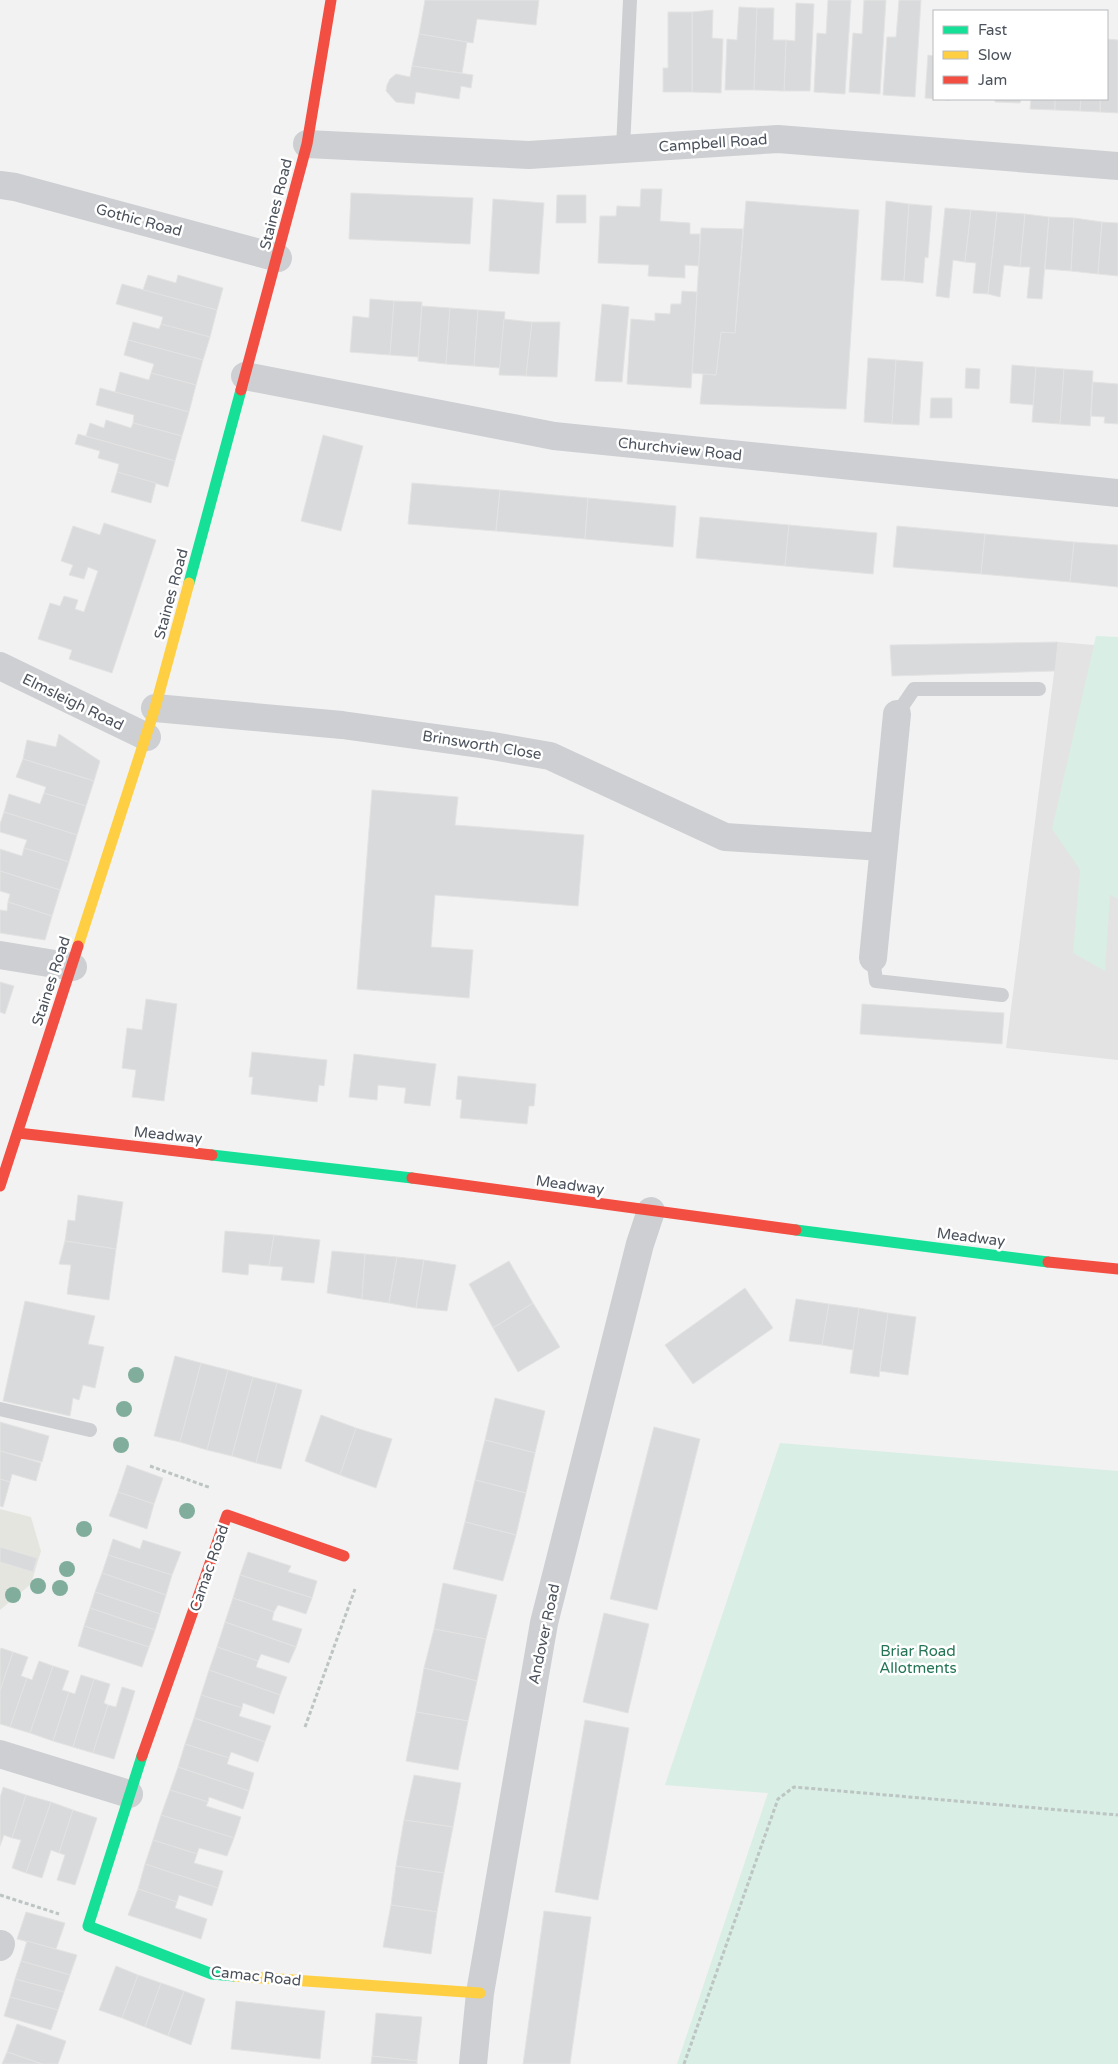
<svg xmlns="http://www.w3.org/2000/svg" width="1118" height="2064" viewBox="0 0 1118 2064" font-family="'Varela Round',sans-serif">
<style>
.commercial{fill:#e5e5e0}
.education{fill:#e4e3e3}
.green{fill:#d9eee4}
.building{fill:#d9dadb;stroke:#e3e3e4}
.lines{fill:none;stroke-linecap:round;stroke-linejoin:round}
.path{stroke:#bcc5c3;stroke-width:3;stroke-dasharray:4 2.5;stroke-linecap:butt}
.lane{stroke:#cdcfd2;stroke-width:14}
.street{stroke:#cdcfd2;stroke-width:28}
.fast{stroke:#16e098;stroke-width:11}
.slow{stroke:#ffcf43;stroke-width:11}
.jam{stroke:#f24e42;stroke-width:11}
.tree{fill:#80ad9c}
.labels{text-anchor:middle;dominant-baseline:central;stroke-width:5;stroke-linejoin:round;paint-order:stroke}
.street-label{font-size:15px;fill:#4b525c;stroke:#fff}
.park-label{font-size:15px;fill:#237555;stroke:#fff}
</style>
<rect width="100%" height="100%" fill="#f2f2f2"/>
<path class="commercial" d="M0,1509l31,8 10,34 -10,33 -31,26z"/>
<path class="education" d="M1058,642l60,5v413l-112,-12z"/>
<g class="green">
<path d="M1096,636l22,1v262l-8,-4 -5,76 -32,-18 7,-83 -28,-41z"/>
<path d="M780,1443l338,28v593h-441l91,-271 -103,-8z"/>
</g>
<g class="building">
<path d="M425,0h114l-3,25 -59,-6 -4,24 -54,-9z"/>
<path d="M828,0h23l-6,94 -31,-2 3,-59 9,1z"/>
<path d="M864,0h22l-6,94 -31,-2 4,-59 9,1z"/>
<path d="M899,0h22l-6,97 -32,-2 4,-58h9z"/>
<path d="M796,3l18,1 -4,87h-26l2,-51 9,1z"/>
<path d="M739,7l18,1 -3,82h-29l2,-51 10,1z"/>
<path d="M757,8h17l-1,32h13l-2,51 -30,-1z"/>
<path d="M713,10l-1,28 11,1 -2,54 -29,-1v-80z"/>
<path d="M668,12h24v80h-29v-24h5z"/>
<path d="M419,34l48,8 -5,31 -50,-7z"/>
<path d="M1107,39l11,1v73l-18,-1v-13h7z"/>
<path d="M928,55l6,1v43l16,1 -25,-2z"/>
<path d="M412,66l61,9 -2,13 -10,-2 -2,13 -43,-7 -2,12 -18,-2 -10,-11 1,-6 3,-6 6,-5 14,3z"/>
<path d="M995,99h26l-1,4 -25,-1z"/>
<path d="M1031,99h24v11l-25,-1z"/>
<path d="M1055,99h26l-1,12 -25,-1z"/>
<path d="M1081,99h19v13l-20,-1z"/>
<path d="M641,189h21l-2,32 30,2v11h10l-1,32 -14,-1v13l-37,-2 1,-11 -51,-2 2,-47h16l1,-10 23,1z"/>
<path d="M351,193l122,5 -3,46 -121,-5z"/>
<path d="M557,195h29v28h-30z"/>
<path d="M493,199l51,4 -5,71 -50,-3z"/>
<path d="M746,201l113,9 -13,199 -146,-5 3,-30 13,1 5,-43 14,1z"/>
<path d="M886,201l23,3 -5,77 -23,-1z"/>
<path d="M909,204l23,2 -4,52 -3,-1 -2,26 -19,-2z"/>
<path d="M945,208l26,2 -6,52 -12,-2 -4,38 -13,-2z"/>
<path d="M971,210l26,2 -9,82 -15,-1 3,-30 -11,-1z"/>
<path d="M997,212l28,2 -5,53 -16,-2 -4,32 -12,-3z"/>
<path d="M1025,214l24,3 -7,82 -15,-1 3,-31h-10z"/>
<path d="M1049,217l25,1 -3,53 -26,-2z"/>
<path d="M1074,218l28,4 -4,52 -27,-3z"/>
<path d="M1102,222l16,1v53l-20,-2z"/>
<path d="M701,228l42,1 -8,104 -14,-1 -5,43 -24,-2z"/>
<path d="M148,275l28,8 2,-8 45,13 -6,22 -74,-20z"/>
<path d="M122,284l95,26 -7,27 -49,-13 2,-7 -47,-13z"/>
<path d="M682,291l15,1 -6,96 -64,-4 4,-65 24,2v-8l15,1 1,-10h10z"/>
<path d="M370,299l24,2 -4,54 -40,-3 3,-36 16,2z"/>
<path d="M394,301l28,1 -4,55 -28,-2z"/>
<path d="M602,304l27,3 -7,75 -27,-1z"/>
<path d="M422,306l28,2 -4,56 -28,-3z"/>
<path d="M450,308l28,2 -4,56 -28,-2z"/>
<path d="M478,310l27,2 -5,56 -26,-2z"/>
<path d="M504,319l28,3 -6,54 -27,-1z"/>
<path d="M133,322l26,7 2,-5 49,13 -7,23 -75,-20z"/>
<path d="M532,322h28l-3,55 -31,-1z"/>
<path d="M128,340l75,20 -7,25 -45,-12 3,-9 -30,-9z"/>
<path d="M868,358l28,2 -4,64 -28,-2z"/>
<path d="M896,360l27,2 -4,63 -27,-1z"/>
<path d="M1012,365l24,2 -3,38 -23,-2z"/>
<path d="M1036,367l28,2 -4,55 -28,-2z"/>
<path d="M966,368l14,1 -1,20 -14,-1z"/>
<path d="M1064,369l29,2 -3,55 -30,-2z"/>
<path d="M120,372l29,8 2,-7 45,12 -7,27 -74,-20z"/>
<path d="M1093,382l25,2v40l-14,-1 1,-6 -14,-1z"/>
<path d="M100,388l89,24 -7,24 -49,-13 1,-8 -38,-10z"/>
<path d="M931,398h21v20h-22z"/>
<path d="M106,420l25,8 2,-5 49,13 -7,25 -89,-25 4,-13 14,5z"/>
<path d="M78,434l97,27 -7,26 -51,-15 2,-8 -21,-6 2,-7 -25,-7z"/>
<path d="M323,435l40,11 -22,85 -40,-10z"/>
<path d="M117,472l39,11 -5,20 -40,-11z"/>
<path d="M412,483l88,7 -4,41 -88,-7z"/>
<path d="M500,490l88,8 -3,41 -89,-8z"/>
<path d="M588,498l88,8 -3,41 -88,-8z"/>
<path d="M700,517l89,8 -4,41 -89,-8z"/>
<path d="M104,523l52,17 -44,133 -43,-14 3,-9 -34,-11 12,-36 10,3 4,-10 14,4 -3,9 9,3 14,-41 -10,-4 -4,12 -15,-4 4,-10 -12,-4 12,-35 27,9z"/>
<path d="M789,525l88,8 -4,41 -88,-8z"/>
<path d="M897,526l88,8 -4,40 -88,-7z"/>
<path d="M985,534l89,8 -4,40 -89,-8z"/>
<path d="M1074,542l44,3v42l-48,-5z"/>
<path d="M1058,642l-3,29 -163,5 -2,-31z"/>
<path d="M59,734l41,27 -6,20 -71,-22 4,-19 29,7z"/>
<path d="M23,759l71,22 -8,25 -42,-13 2,-6 -30,-10z"/>
<path d="M372,790l86,7 -3,28 129,10 -6,71 -143,-11 -4,52 42,3 -4,48 -112,-9z"/>
<path d="M44,793l42,13 -9,29 -73,-23 5,-18 31,10z"/>
<path d="M4,812l73,23 -8,27 -45,-14 3,-8 -27,-8v-8z"/>
<path d="M24,848l45,14 -9,28 -60,-19v-22l22,7z"/>
<path d="M0,871l60,19 -8,26 -44,-14 2,-8 -10,-3z"/>
<path d="M8,902l44,14 -7,24 -45,-7v-23l7,1z"/>
<path d="M0,982l14,4 -9,28 -5,-2z"/>
<path d="M146,999l31,5 -13,97 -32,-4 4,-27 -14,-2 5,-40 15,2z"/>
<path d="M862,1004l142,9 -2,31 -142,-10z"/>
<path d="M252,1052l75,8 -3,26 -5,-1 -2,17 -66,-8 2,-17h-4z"/>
<path d="M354,1054l82,10 -6,42 -26,-3 2,-15 -28,-3 -1,15 -28,-3z"/>
<path d="M458,1076l78,8 -2,22h-5l-2,18 -67,-6 2,-18 -6,-1z"/>
<path d="M78,1195l45,7 -7,47 -51,-8 3,-21 7,1z"/>
<path d="M225,1231l49,4 -5,31 -20,-2 -1,11 -26,-3z"/>
<path d="M274,1235l46,5 -6,43 -33,-3 2,-13 -14,-1z"/>
<path d="M65,1241l51,8 -7,51 -42,-6 4,-29 -12,-1z"/>
<path d="M332,1251l33,3 -3,45 -35,-6z"/>
<path d="M365,1254l32,3 -8,46 -27,-4z"/>
<path d="M397,1257l27,3 -8,48 -27,-5z"/>
<path d="M424,1260l32,5 -9,46 -31,-3z"/>
<path d="M509,1261l24,42 -40,25 -24,-44z"/>
<path d="M745,1288l28,40 -80,56 -28,-39z"/>
<path d="M796,1299l33,5 -7,41 -33,-4z"/>
<path d="M25,1301l70,15 -7,28 16,3 -9,41 -12,-3 -4,15 -6,-2 -3,18 -67,-15z"/>
<path d="M533,1303l27,44 -42,25 -25,-44z"/>
<path d="M829,1304l30,4 -6,42 -31,-5z"/>
<path d="M859,1308l29,5 -9,64 -29,-4z"/>
<path d="M888,1313l28,4 -8,58 -28,-4z"/>
<path d="M175,1356l26,7 -21,79 -26,-6z"/>
<path d="M201,1363l27,7 -21,80 -27,-8z"/>
<path d="M228,1370l25,7 -21,79 -25,-6z"/>
<path d="M253,1377l24,6 -21,80 -24,-7z"/>
<path d="M277,1383l25,7 -21,79 -25,-6z"/>
<path d="M495,1398l50,13 -10,42 -50,-13z"/>
<path d="M321,1415l35,13 -16,47 -35,-14z"/>
<path d="M0,1422l49,14 -7,26 -42,-11z"/>
<path d="M654,1427l46,12 -43,171 -47,-11z"/>
<path d="M356,1428l36,11 -16,49 -36,-13z"/>
<path d="M485,1440l50,13 -9,40 -51,-13z"/>
<path d="M0,1451l41,12 -5,18 -24,-7 -2,8 -10,-3z"/>
<path d="M127,1465l36,13 -9,26 -36,-12z"/>
<path d="M0,1479l10,3 -7,25 -3,-1z"/>
<path d="M475,1480l51,13 -10,42 -51,-13z"/>
<path d="M118,1492l36,12 -7,25 -38,-13z"/>
<path d="M465,1522l51,13 -13,46 -50,-12z"/>
<path d="M113,1539l27,10 3,-9 38,12 -9,23 -64,-20z"/>
<path d="M0,1547l37,11 -4,14 -33,-10z"/>
<path d="M248,1552l43,14 -3,6 29,9 -5,17 -72,-23z"/>
<path d="M108,1555l64,20 -6,20 -64,-22z"/>
<path d="M102,1573l64,22 -6,19 -65,-22z"/>
<path d="M240,1575l72,23 -6,16 -28,-9 -4,7 -41,-14z"/>
<path d="M443,1583l54,12 -11,44 -52,-10z"/>
<path d="M95,1592l65,22 -5,16 -65,-22z"/>
<path d="M233,1598l41,14 -2,8 30,9 -6,18 -71,-25z"/>
<path d="M90,1608l65,22 -6,17 -65,-21z"/>
<path d="M604,1613l45,11 -21,89 -45,-11z"/>
<path d="M225,1622l71,25 -7,16 -28,-9 -3,7 -41,-14z"/>
<path d="M84,1626l65,21 -7,20 -64,-21z"/>
<path d="M434,1629l52,10 -9,42 -53,-13z"/>
<path d="M217,1647l41,14 -2,6 31,10 -7,18 -71,-25z"/>
<path d="M1,1648l12,4 -13,39v-41z"/>
<path d="M13,1652l15,5 -7,19 6,2 -17,49 -10,-3v-33z"/>
<path d="M39,1661l14,5 -23,67 -20,-6 17,-49 5,2z"/>
<path d="M53,1666l16,5 -7,19 7,2 -16,49 -23,-8z"/>
<path d="M424,1668l53,13 -9,40 -52,-9z"/>
<path d="M209,1670l71,25 -6,19 -31,-11 -1,5 -41,-13z"/>
<path d="M81,1675l13,4 -21,68 -20,-6 16,-49 6,2z"/>
<path d="M94,1679l16,5 -6,19 4,2 -15,48 -20,-6z"/>
<path d="M122,1687l13,4 -21,68 -21,-6 15,-48 8,2z"/>
<path d="M201,1695l41,13 -3,8 32,10 -6,16 -71,-24z"/>
<path d="M416,1712l52,9 -10,49 -52,-9z"/>
<path d="M194,1718l71,24 -7,20 -27,-10 -2,6 -44,-14z"/>
<path d="M585,1720l44,8 -31,172 -43,-8z"/>
<path d="M185,1744l44,14 -2,6 27,9 -5,18 -71,-24z"/>
<path d="M178,1767l71,24 -6,18 -34,-12 -1,5 -38,-12z"/>
<path d="M414,1775l47,8 -8,44 -49,-7z"/>
<path d="M3,1787l23,8 -14,43 -8,-3 -4,11v-48z"/>
<path d="M170,1790l38,12 -2,4 35,11 -7,21 -73,-23z"/>
<path d="M26,1795l25,7 -25,71 -14,-5 9,-28 -9,-2z"/>
<path d="M51,1802l22,8 -14,43 -8,-3 -9,28 -16,-5z"/>
<path d="M73,1810l24,8 -22,67 -18,-5 8,-25 -6,-2z"/>
<path d="M161,1815l73,23 -7,18 -28,-8 -2,6 -44,-14z"/>
<path d="M404,1820l49,7 -9,46 -48,-7z"/>
<path d="M153,1840l44,14 -3,9 29,8 -5,17 -73,-24z"/>
<path d="M145,1864l73,24 -6,18 -33,-11 -2,7 -39,-13z"/>
<path d="M396,1866l48,7 -7,39 -46,-7z"/>
<path d="M138,1889l39,13 -2,6 32,11 -6,20 -73,-24z"/>
<path d="M391,1905l46,7 -6,42 -48,-7z"/>
<path d="M544,1911l47,6 -21,147h-47z"/>
<path d="M26,1912l39,11 -9,26 -39,-10z"/>
<path d="M27,1941l50,14 -7,20 -49,-14z"/>
<path d="M21,1961l49,14 -6,17 -49,-13z"/>
<path d="M116,1966l22,9 -16,43 -23,-8z"/>
<path d="M138,1975l23,8 -16,44 -23,-9z"/>
<path d="M15,1979l49,13 -6,18 -48,-13z"/>
<path d="M161,1983l23,8 -16,45 -23,-9z"/>
<path d="M184,1991l21,8 -14,46 -23,-9z"/>
<path d="M10,1997l48,13 -7,20 -47,-14z"/>
<path d="M236,2001l89,10 -5,48 -89,-10z"/>
<path d="M376,2013l46,4 -5,44 -45,-5z"/>
<path d="M17,2024l49,17 -8,23h-16l-35,-12z"/>
<path d="M7,2052l35,12h-40z"/>
<path d="M372,2056l45,5v3h-46z"/>
</g>
<g class="lines">
<g class="path">
<path d="M150,1466l61,22"/>
<path d="M305,1727l50,-138"/>
<path d="M0,1895l59,19"/>
<path d="M684,2064l94,-265 16,-12 324,28"/>
</g>
<g class="lane">
<path d="M623,148l7,-148"/>
<path d="M897,714l17,-25h125"/>
<path d="M873,958l3,23 126,14"/>
<path d="M0,1409l90,21"/>
</g>
<g class="street">
<path d="M307,144l222,11 249,-16 340,27"/>
<path d="M0,185l15,2 263,71"/>
<path d="M245,376l309,60 564,57"/>
<path d="M0,666l147,71"/>
<path d="M155,708l187,17 145,20 63,11 175,81 158,10"/>
<path d="M0,955l73,12"/>
<path d="M873,958l24,-244"/>
<path d="M0,1754l129,40"/>
<path d="M0,1947l1,-3"/>
<path d="M473,2064l7,-71 64,-370 96,-379 11,-33"/>
</g>
<g class="fast">
<path d="M189,583l52,-193"/>
<path d="M212,1155l200,23"/>
<path d="M796,1230l252,32"/>
<path d="M142,1756l-54,170 124,48 22,2"/>
</g>
<g class="slow">
<path d="M78,946l77,-238 34,-125"/>
<path d="M234,1976l246,17"/>
</g>
<g class="jam">
<path d="M241,390l66,-246 24,-144"/>
<path d="M18,1133l194,22"/>
<path d="M412,1178l384,52"/>
<path d="M0,1186l78,-240"/>
<path d="M1048,1262l70,7"/>
<path d="M142,1756l85,-241 117,41"/>
</g>
</g>
<g class="tree">
<circle cx="136" cy="1375" r="8"/>
<circle cx="124" cy="1409" r="8"/>
<circle cx="121" cy="1445" r="8"/>
<circle cx="187" cy="1511" r="8"/>
<circle cx="84" cy="1529" r="8"/>
<circle cx="67" cy="1569" r="8"/>
<circle cx="38" cy="1586" r="8"/>
<circle cx="60" cy="1588" r="8"/>
<circle cx="13" cy="1595" r="8"/>
</g>
<g class="labels">
<g class="street-label">
<text transform="translate(713 143) rotate(-4)">Campbell Road</text>
<text transform="translate(276 204) rotate(-76)">Staines Road</text>
<text transform="translate(139 220) rotate(15)">Gothic Road</text>
<text transform="translate(680 449) rotate(6)">Churchview Road</text>
<text transform="translate(171 594) rotate(-75)">Staines Road</text>
<text transform="translate(73 702) rotate(26)">Elmsleigh Road</text>
<text transform="translate(482 745) rotate(9)">Brinsworth Close</text>
<text transform="translate(51 981) rotate(-72)">Staines Road</text>
<text transform="translate(168 1135) rotate(6)">Meadway</text>
<text transform="translate(570 1185) rotate(8)">Meadway</text>
<text transform="translate(971 1237) rotate(7)">Meadway</text>
<text transform="translate(209 1568) rotate(-71)">Camac Road</text>
<text transform="translate(544 1634) rotate(-78)">Andover Road</text>
<text transform="translate(256 1976) rotate(6)">Camac Road</text>
</g>
<g class="park-label">
<text x="918" y="1651">Briar Road<tspan x="918" dy="17">Allotments</tspan></text>
</g>
</g>
<rect x="933" y="10" width="175" height="90" fill="#ffffff" stroke="#b7babe"/>
<rect x="943" y="26" width="25" height="8" fill="#16e098" stroke="#b7babe"/>
<text x="978" y="35" font-size="15" fill="#4b525c">Fast</text>
<rect x="943" y="51" width="25" height="8" fill="#ffcf43" stroke="#b7babe"/>
<text x="978" y="60" font-size="15" fill="#4b525c">Slow</text>
<rect x="943" y="76" width="25" height="8" fill="#f24e42" stroke="#b7babe"/>
<text x="978" y="85" font-size="15" fill="#4b525c">Jam</text>
</svg>
